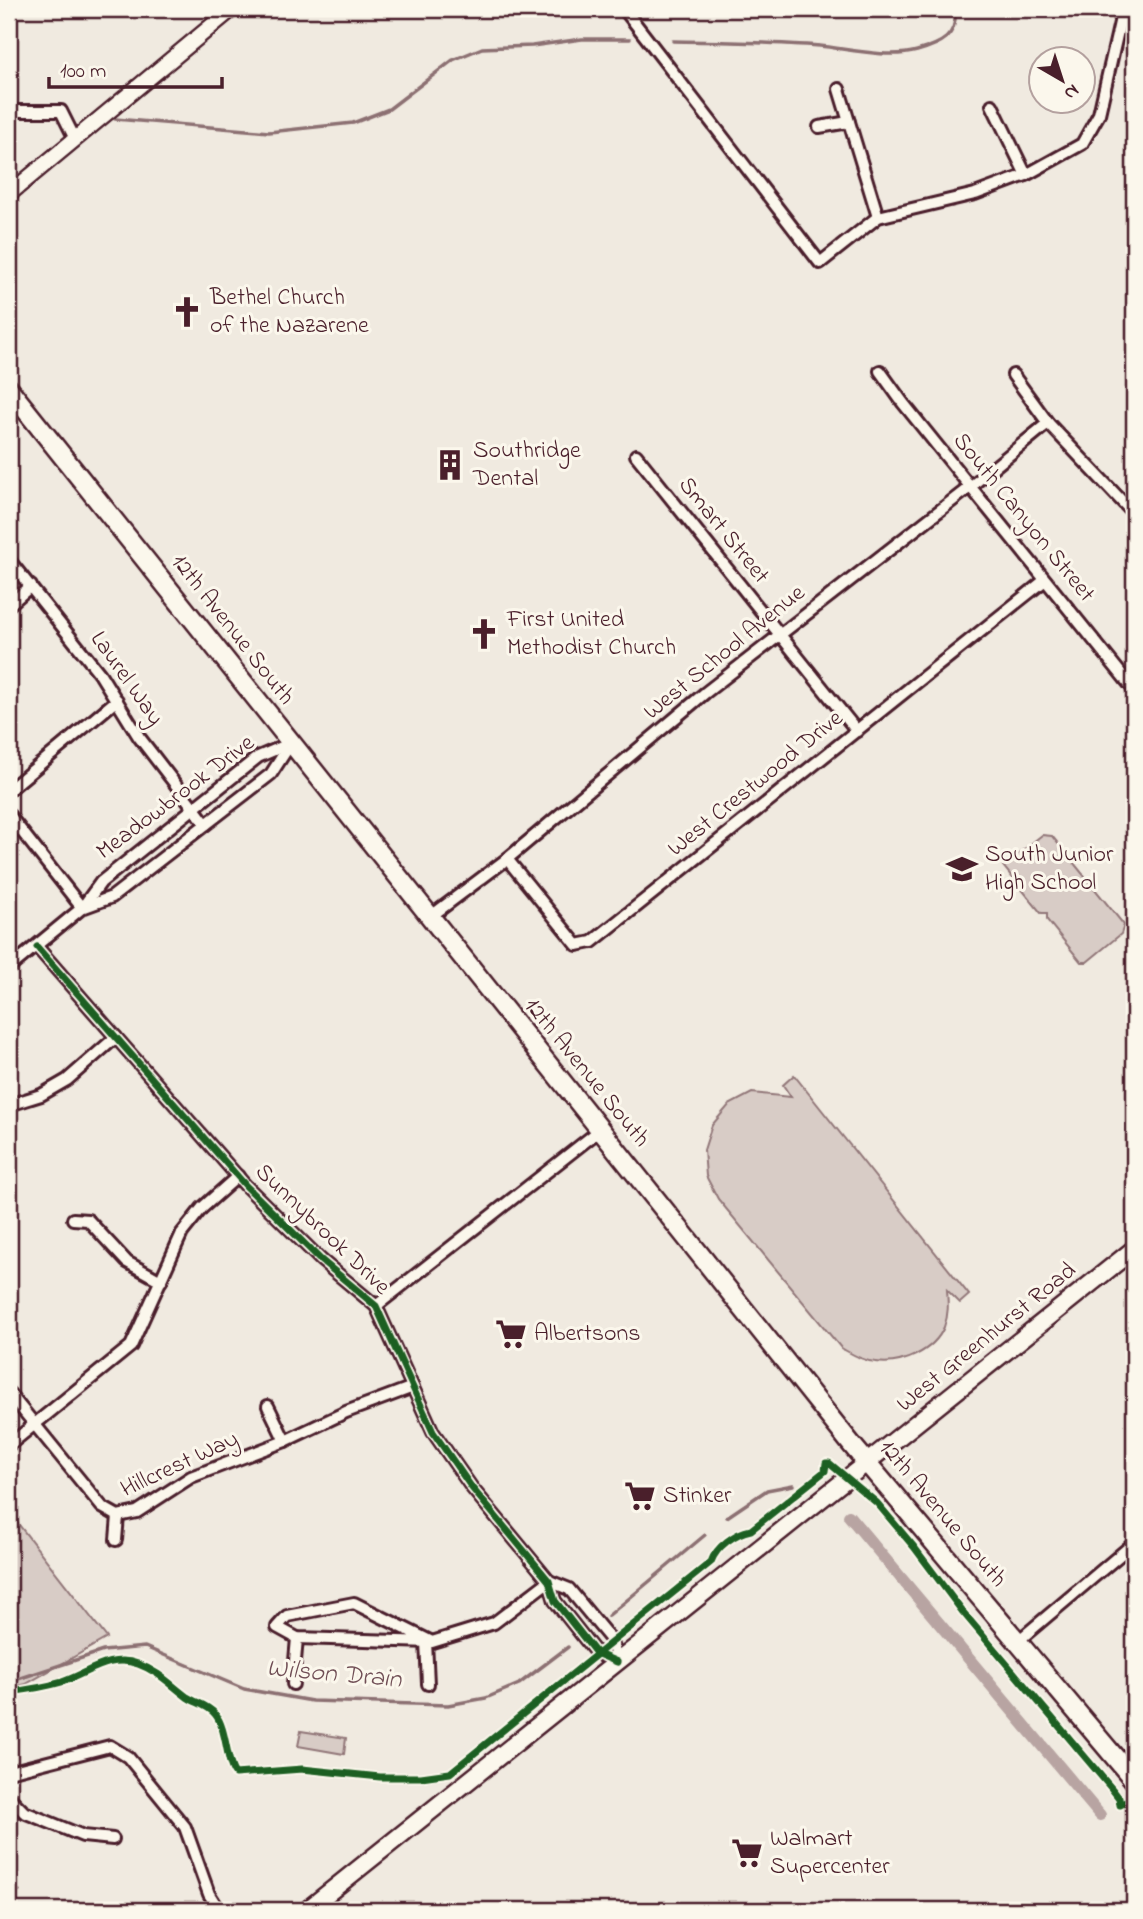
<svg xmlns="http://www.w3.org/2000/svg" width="1143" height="1919" viewBox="0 0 1143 1919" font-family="'Indie Flower',sans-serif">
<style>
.green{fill:#d8ccc6;stroke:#917678;stroke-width:2}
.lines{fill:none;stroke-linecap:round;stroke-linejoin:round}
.stream{stroke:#8c6f72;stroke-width:3.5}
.canal{stroke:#b8a4a2;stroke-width:12}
.minor-casing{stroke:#4a1f2b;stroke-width:16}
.tertiary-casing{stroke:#4a1f2b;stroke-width:19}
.secondary-casing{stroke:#4a1f2b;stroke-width:21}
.primary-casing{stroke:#4a1f2b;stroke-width:23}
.minor{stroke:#fbf7ec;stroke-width:10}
.tertiary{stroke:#fbf7ec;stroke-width:14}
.secondary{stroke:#fbf7ec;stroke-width:16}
.primary{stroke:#fbf7ec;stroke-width:18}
.cycleway-casing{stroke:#fbf7ec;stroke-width:11}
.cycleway{stroke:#1b5e20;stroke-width:7}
.labels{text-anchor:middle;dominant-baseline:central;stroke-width:6;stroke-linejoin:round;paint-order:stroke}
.poi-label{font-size:24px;fill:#4a1f2b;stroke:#fbf7ec;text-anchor:start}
.street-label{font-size:24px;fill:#4a1f2b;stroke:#fbf7ec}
.water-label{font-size:26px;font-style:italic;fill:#704e55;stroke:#fbf7ec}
</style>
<rect width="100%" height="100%" fill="#f0eae0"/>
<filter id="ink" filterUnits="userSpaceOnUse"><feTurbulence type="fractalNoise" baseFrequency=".0143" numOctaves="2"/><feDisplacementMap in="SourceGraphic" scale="14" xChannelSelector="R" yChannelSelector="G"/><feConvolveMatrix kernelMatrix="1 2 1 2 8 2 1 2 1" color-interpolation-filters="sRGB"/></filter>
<g filter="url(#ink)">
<g class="green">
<path d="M1042,835l10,1 72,89 -3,9 -34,28h-6l-34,-42v-7h-6l-38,-47z"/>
<path d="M794,1075l175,220 -9,8 -13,-13c1,13 2,24 -3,37 -10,24 -43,39 -68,35 -13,-1 -24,-8 -35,-14l-123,-149 -12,-23 -2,-26 8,-25 17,-20 23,-12 39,4 -8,-12z"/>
<path d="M9,1512l98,126 -81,46 -17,4z"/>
<path d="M301,1731l45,7 -2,16 -46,-8z"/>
</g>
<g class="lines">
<g class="stream">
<path d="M673,41c49,1 98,1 147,5 28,3 69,13 97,5 24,-7 41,-14 38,-42"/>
<path d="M115,119l154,13 84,-9 36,-14 64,-49 29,-12 50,-2 50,-7h48"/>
<path d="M727,1517l40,-27 26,-5"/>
<path d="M608,1616l97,-81"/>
<path d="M9,1682l94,-31 42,-4 99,42 68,12 136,4 38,-7 33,-14 49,-37"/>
<path d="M1134,1857v1"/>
<path d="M9,1888l10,3"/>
</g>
<path class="canal" d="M849,1516l251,299"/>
<defs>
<g id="minor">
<path d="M624,9l196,254 58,-46 97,-23 51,-19 56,-31 17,-30 24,-105"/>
<path d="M839,89l39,128"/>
<path d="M992,105l34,70"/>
<path d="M9,111h52l14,28"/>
<path d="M819,127l30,-5"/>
<path d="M880,371l23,32 231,287"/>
<path d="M1013,375l35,48 86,91"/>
<path d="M636,455l221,276"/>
<path d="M9,560l91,114 39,63 67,87"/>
<path d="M9,605l22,-19"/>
<path d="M9,790l108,-90"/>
<path d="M9,815l73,93"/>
<path d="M507,859l70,86 15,-3 453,-362"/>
<path d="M82,908l30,-11 159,-123 20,-31"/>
<path d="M430,917l77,-58 198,-166 265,-206 78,-64"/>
<path d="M37,947l209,239 75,74 55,46 57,126 39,56 77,93 6,20 41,52 21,9"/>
<path d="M9,968l73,-60 19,-26 157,-125 33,-14"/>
<path d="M9,1105l32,-10 26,-15 49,-43"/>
<path d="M73,1219l15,1 39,42 34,19"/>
<path d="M376,1306l224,-176"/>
<path d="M9,1393l93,114 16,9 19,-4 54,-35 94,-36 61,-29 67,-25"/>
<path d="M268,1406l17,35"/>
<path d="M9,1445l122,-99 51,-113 20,-25 36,-32"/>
<path d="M116,1540l2,-24"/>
<path d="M549,1581l20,8 43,52 5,21"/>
<path d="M426,1641l2,43"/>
<path d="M1018,1641l116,-98"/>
<path d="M432,1642l-78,-39 -67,13 -10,11 20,11 135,4 62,-19 55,-42"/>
<path d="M293,1684l4,-46"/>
<path d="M9,1772l101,-26 18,11 57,70 24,67 10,16"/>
<path d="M9,1797l15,15 59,24 30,3"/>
</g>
<path id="tertiary" d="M9,194l223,-185"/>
<path id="secondary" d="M307,1910l827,-661"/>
<path id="primary" d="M9,389l843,1056 282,335"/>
</defs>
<use href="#minor" class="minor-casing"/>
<use href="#tertiary" class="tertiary-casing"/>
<use href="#secondary" class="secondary-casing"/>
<use href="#primary" class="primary-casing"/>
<use href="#minor" class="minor"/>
<use href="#tertiary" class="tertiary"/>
<use href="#secondary" class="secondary"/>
<use href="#primary" class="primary"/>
<defs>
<g id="cycleway">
<path d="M37,947l209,239 75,74 55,46 57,126 39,56 77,93 6,20 41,52 21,9"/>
<path d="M9,1692c17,-2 36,-5 53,-10 25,-8 48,-29 76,-18 20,7 33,21 49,33 9,6 21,8 28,17 12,14 11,49 20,60l67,-5 78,8h41l29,-4 261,-211c5,-15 24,-29 40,-32l74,-59 1,-8h3l48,40 37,44 48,64 150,178 7,9 1,7 14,-7"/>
</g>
</defs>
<use href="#cycleway" class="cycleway-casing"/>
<use href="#cycleway" class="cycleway"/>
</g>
</g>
<defs>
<symbol id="church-bare" viewBox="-9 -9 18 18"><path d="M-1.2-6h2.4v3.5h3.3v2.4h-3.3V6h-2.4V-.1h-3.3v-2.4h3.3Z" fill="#4a1f2b" stroke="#fbf7ec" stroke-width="2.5" paint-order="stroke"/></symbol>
<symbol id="building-bare" viewBox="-9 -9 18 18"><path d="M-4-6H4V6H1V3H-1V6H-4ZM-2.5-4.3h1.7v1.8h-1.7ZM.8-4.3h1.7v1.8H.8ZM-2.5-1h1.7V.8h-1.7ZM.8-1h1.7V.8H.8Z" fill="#4a1f2b" stroke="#fbf7ec" stroke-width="2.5" paint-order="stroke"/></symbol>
<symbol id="school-bare" viewBox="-9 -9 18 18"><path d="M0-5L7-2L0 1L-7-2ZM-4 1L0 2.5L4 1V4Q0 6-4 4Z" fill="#4a1f2b" stroke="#fbf7ec" stroke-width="2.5" paint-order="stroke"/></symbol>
<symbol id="supermarket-bare" viewBox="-9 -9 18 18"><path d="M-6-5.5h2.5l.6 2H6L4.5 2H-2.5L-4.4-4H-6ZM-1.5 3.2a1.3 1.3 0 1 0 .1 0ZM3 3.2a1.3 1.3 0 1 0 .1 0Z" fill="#4a1f2b" stroke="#fbf7ec" stroke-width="2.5" paint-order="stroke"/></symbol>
</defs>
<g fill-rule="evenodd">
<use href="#church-bare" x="165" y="290" width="44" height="44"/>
<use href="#building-bare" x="428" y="443" width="44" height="44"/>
<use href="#church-bare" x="462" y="612" width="44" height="44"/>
<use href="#school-bare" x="940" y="847" width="44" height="44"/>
<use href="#supermarket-bare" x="489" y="1312" width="44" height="44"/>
<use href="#supermarket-bare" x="618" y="1474" width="44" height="44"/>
<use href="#supermarket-bare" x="725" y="1831" width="44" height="44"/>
</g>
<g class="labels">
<g class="poi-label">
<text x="210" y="298">Bethel Church<tspan x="210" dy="28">of the Nazarene</tspan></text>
<text x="473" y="451">Southridge<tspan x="473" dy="28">Dental</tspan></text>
<text x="507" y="620">First United<tspan x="507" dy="28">Methodist Church</tspan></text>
<text x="985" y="855">South Junior<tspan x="985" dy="28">High School</tspan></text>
<text x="534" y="1334">Albertsons</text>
<text x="663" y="1496">Stinker</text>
<text x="770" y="1839">Walmart<tspan x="770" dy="28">Supercenter</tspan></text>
</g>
<g class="street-label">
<text transform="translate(1023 518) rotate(51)">South Canyon Street</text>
<text transform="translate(723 531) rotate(51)">Smart Street</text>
<text transform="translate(232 630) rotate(52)">12th Avenue South</text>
<text transform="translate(725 653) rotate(-39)">West School Avenue</text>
<text transform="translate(126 679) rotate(55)">Laurel Way</text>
<text transform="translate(756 784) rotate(-39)">West Crestwood Drive</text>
<text transform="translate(176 798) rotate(-37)">Meadowbrook Drive</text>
<text transform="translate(586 1073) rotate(51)">12th Avenue South</text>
<text transform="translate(322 1230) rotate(44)">Sunnybrook Drive</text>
<text transform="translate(987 1338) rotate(-39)">West Greenhurst Road</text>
<text transform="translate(180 1465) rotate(-25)">Hillcrest Way</text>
<text transform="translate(942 1514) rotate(50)">12th Avenue South</text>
</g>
<g class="water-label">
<text transform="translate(334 1675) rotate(5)">Wilson Drain</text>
</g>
</g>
<rect width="1143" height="1919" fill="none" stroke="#fbf7ec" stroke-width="35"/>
<rect x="18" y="18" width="1108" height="1884" fill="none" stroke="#4a1f2b" stroke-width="2.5" filter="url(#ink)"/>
<g transform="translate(1062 80) rotate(141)"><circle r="33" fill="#fbf7ec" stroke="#b4a19f" stroke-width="2"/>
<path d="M0-5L12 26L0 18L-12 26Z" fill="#4a1f2b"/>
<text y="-10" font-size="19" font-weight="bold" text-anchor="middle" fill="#4a1f2b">N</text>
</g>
<path d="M49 77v10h173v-10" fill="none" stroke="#4a1f2b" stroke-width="3.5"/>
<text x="60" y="77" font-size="21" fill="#4a1f2b" stroke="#fbf7ec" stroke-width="5" paint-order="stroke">100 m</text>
</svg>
